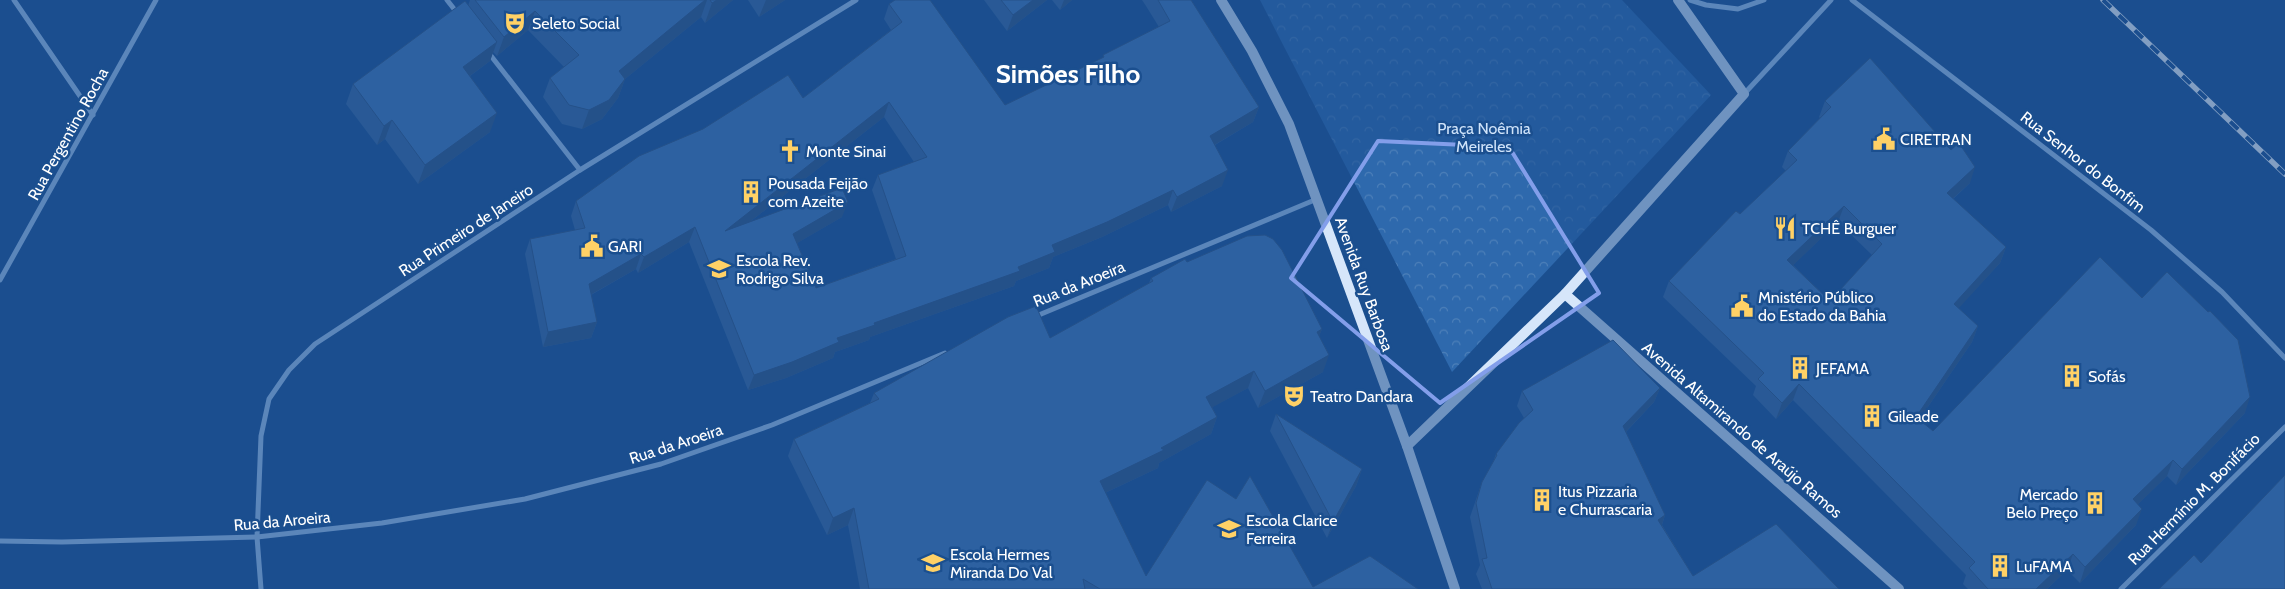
<svg xmlns="http://www.w3.org/2000/svg" width="2285" height="589" viewBox="0 0 2285 589" font-family="Cabin,sans-serif">
<style>
.park{fill:url(#park-crowns)}
.lines{fill:none;stroke-linecap:round;stroke-linejoin:round}
.street{stroke:#a9c9ee;stroke-width:5}
.secondary{stroke:#d6e6fa;stroke-width:10}
.rail-casing{stroke:#fff;stroke-width:5.5}
.rail{stroke:#1b4f8f;stroke-width:4;stroke-dasharray:11;stroke-linecap:butt}
.wall{fill:#3a679d;fill-rule:evenodd}
.shaded-wall{fill:#305480}
.building{fill:#4478b7;stroke:#305480;fill-rule:evenodd}
.marked{fill:none;stroke:#839eea;stroke-width:4;stroke-linejoin:round}
.labels{text-anchor:middle;dominant-baseline:central;stroke-width:5;stroke-linejoin:round;paint-order:stroke}
.poi-label{font-size:16px;fill:#fff;stroke:#1b4f8f;text-anchor:start}
.park-label{font-size:16px;fill:#cfe3fa;stroke:#1b4f8f}
.street-label{font-size:16px;fill:#fff;stroke:#1b4f8f}
.town-label{font-size:26px;font-weight:bold;fill:#fff;stroke:#1b4f8f}
</style>
<defs>
<pattern id="park-crowns" width="20" height="18" patternUnits="userSpaceOnUse" patternTransform="scale(1.25)"><rect width="20" height="18" fill="#2e69ad"/><path d="M2 6a3 3 0 1 1 6 0M12 15a3 3 0 1 1 6 0" fill="none" stroke="#4d80b9"/></pattern>
</defs>
<rect width="100%" height="100%" fill="#1b4f8f"/>
<path class="park" d="M1260,0h362l89,95 -259,277z"/>
<g class="lines">
<g class="street">
<path d="M14,0l79,115"/>
<path d="M447,0l11,14"/>
<path d="M1690,0l16,5 32,4 26,-9"/>
<path d="M1852,0l299,230 71,62 63,66"/>
<path d="M488,52l92,118"/>
<path d="M1744,94l87,-94"/>
<path d="M0,280l156,-280"/>
<path d="M1034,317l283,-118"/>
<path d="M0,541l62,1 195,-5 125,-14 143,-24 136,-35 111,-39 173,-72"/>
<path d="M261,589l-4,-52 4,-101 8,-37 20,-29 26,-26 265,-174 276,-170"/>
<path d="M2121,589l164,-162"/>
</g>
<g class="secondary">
<path d="M1221,0l31,51 37,73 118,322 48,143"/>
<path d="M1565,294l334,295"/>
<path d="M1407,446l158,-152 179,-200 -66,-94"/>
</g>
<defs>
<path id="rail" d="M2103,0l182,174"/>
</defs>
<use href="#rail" class="rail-casing"/>
<use href="#rail" class="rail"/>
</g>
<g class="wall">
<path d="M470,0h263l-28,23 -4,-6 -76,62 -7,19 -16,21 -20,10 -20,-5 -19,-27 7,-19 14,-11 -36,-37 -31,26 -4,-4 -3,9 -20,15 20,56 -72,52 -33,-45 -8,6 -31,-41 7,-20 115,-78z"/>
<path d="M748,0h37l-26,17z"/>
<path d="M984,0h63l-40,31z"/>
<path d="M1052,0h20l-12,10z"/>
<path d="M1142,0h49l68,107 -6,15 -38,23 7,41 -51,26 -3,-7 -66,32 -49,20 -4,11 -33,13 -2,5 -144,51 -1,3 -34,12 -2,6 -47,20 -38,12 -59,-148 -51,31 -2,-4 -45,26 6,27 -6,16 -48,9 -18,-93 5,-15 45,-9 -4,-14 5,-15 227,-103 88,-68 -7,-11 5,-15 116,101 98,-47v-3l56,-28 -13,-21zM884,117l30,45 -36,13 -6,15 24,69 -80,29 -19,-45 45,-26 -91,4z"/>
<path d="M1825,101l145,82 -17,16 53,48 -6,16 -42,45 20,18 -6,16 -53,78 14,11 312,-18 -69,72 -9,-9 -29,28 -2,21 -56,58 -13,-13 -20,19h-79l-5,-5 3,-9 -173,-175 -17,19 -23,-24 3,-9 -93,-89 6,-16 117,-110 -4,-4 6,-16 32,-33 -1,-1zM1838,222l34,33 -42,46 -37,-36z"/>
<path d="M1187,262l135,67 -3,7 4,36 -65,36 -10,-20 -36,19 5,10 -6,17 -52,29 -1,5 -53,25 41,83 167,11 105,2h-558l-12,-64 -21,10 -39,-79 6,-17 76,-36 4,-10 176,-55 99,-55 2,-5z"/>
<path d="M1660,388l-6,14 -28,30 39,83 -3,10 31,51 146,13h-357l-6,-15 4,-9 -10,-48 12,-35 10,-17 4,-11 28,-36 -7,-12 5,-15z"/>
<path d="M1276,414l86,55 -6,17 -29,52 -57,-107z"/>
</g>
<g class="shaded-wall">
<path d="M705,0h2l-6,17 -76,62 -7,19 -16,21 -20,10 7,-19 30,-39z"/>
<path d="M717,0h16l-28,23 7,-20z"/>
<path d="M766,0h19l-26,17z"/>
<path d="M1033,0h14l-40,31 6,-16z"/>
<path d="M1064,0h8l-12,10z"/>
<path d="M535,11l-7,19 -31,26 7,-19z"/>
<path d="M497,42l-7,19 -34,25 7,-19z"/>
<path d="M889,102l-5,15 -165,129 6,-15z"/>
<path d="M1259,107l-6,15 -49,29 6,-15z"/>
<path d="M497,113l-7,19 -72,52 7,-19z"/>
<path d="M392,120l-7,19 -8,6 7,-19z"/>
<path d="M1975,167l-5,16 -29,26 6,-16z"/>
<path d="M1228,170l-6,16 -51,26 6,-15z"/>
<path d="M1173,190l-5,15 -66,32 -49,20 -4,11 -33,13 -2,5 -144,51 -1,3 -34,12 -2,6 -47,20 -38,12 6,-15 83,-37 37,-15 144,-56 34,-22z"/>
<path d="M848,202l-6,15 -55,32 6,-15z"/>
<path d="M1844,206l-6,16 -56,54 5,-16z"/>
<path d="M695,227l-6,15 -51,31 6,-16z"/>
<path d="M2006,247l-6,16 -52,57 6,-16z"/>
<path d="M641,254l-5,15 -53,30 6,-15z"/>
<path d="M597,322l-6,16 -48,9 5,-15z"/>
<path d="M1978,326l-6,16 -62,91 6,-16z"/>
<path d="M1322,329l-7,17 2,-14z"/>
<path d="M1329,355l-6,17 -65,36 7,-17z"/>
<path d="M1254,371l-6,17 -48,26 6,-17z"/>
<path d="M1799,384l-6,16 -17,19 6,-16z"/>
<path d="M1660,388l-6,14 -37,39 6,-15z"/>
<path d="M2250,397l-5,16 -69,72 6,-16z"/>
<path d="M1217,417l-6,17 -52,29 -1,5 -64,30 6,-17z"/>
<path d="M2173,460l-6,16 -40,39 6,-16z"/>
<path d="M1362,469l-6,17 -29,52 6,-16z"/>
<path d="M854,508l-6,17 -21,10 6,-17z"/>
<path d="M2142,509l-6,16 -56,58 5,-16z"/>
<path d="M1665,515l-5,15 -2,-10z"/>
<path d="M2073,554l-6,16 -20,19h-11z"/>
</g>
<g class="building">
<path d="M475,0h230l-86,71 6,8 -16,21 -20,10 -20,-5 -19,-27 29,-23 -44,-44 -31,26z"/>
<path d="M710,0h7l-5,3z"/>
<path d="M895,0h35l75,105 99,-48 -1,-2 67,-34 -12,-21h33l68,107 -49,29 18,34 -51,27 -4,-7 -66,32 -55,23 3,7 -37,15 2,4 -146,52 1,2 -38,13 2,4 -47,20 -38,13 -59,-148 -51,30 -3,-3 -52,30 8,38 -49,10 -18,-93 55,-11 -9,-27 63,-45 64,-27 85,-54 15,23 99,-76 -13,-18zM889,102l38,55 -49,18 28,81 -90,32 -23,-54 55,-32 -6,-14 -117,43z"/>
<path d="M1001,0h32l-20,15z"/>
<path d="M465,1l32,41 -34,25 34,46 -72,52 -33,-45 -8,6 -31,-42z"/>
<path d="M1870,58l81,92 8,-7 16,24 -28,26 59,54 -52,57 24,22 -62,91 17,14 167,-174 42,41 25,-26 41,40 2,-1 28,29 12,57 -68,72 -9,-9 -40,39 9,10 -57,58 -12,-13 -37,35h-48l-19,-21 6,-6 -176,-178 -17,19 -24,-24 6,-6 -95,-92 67,-70 4,3 57,-54 -9,-9 43,-44 -6,-6zM1844,206l38,38 -52,57 -43,-41z"/>
<path d="M1265,235l8,4 9,11 40,79 -5,3 12,23 -64,36 -11,-20 -48,26 11,20 -56,31 3,2 -64,31 46,95 61,-96 29,19 14,-23 63,111 57,-31 48,33h-318l-17,-10 2,10h-216l-15,-81 -21,10 -39,-79 85,-40 -5,-6 134,-76 28,-11 14,32 103,-57 -2,-3 34,-19 2,3 60,-26z"/>
<path d="M1613,340l47,48 -37,38 42,89 -7,5 35,56 83,-52 63,65h-347l-10,-30 5,-1 -11,-55 6,-21 15,-27 -1,-1 23,-31 14,-13 -11,-19z"/>
<path d="M1276,414l86,55 -29,53z"/>
<path d="M2285,475v114h-126l35,-34 7,8z"/>
</g>
<path d="M0 0H2285V589H0ZM1378,141l131,6 90,146 -159,110 -149,-125z" fill="#1b4f8f" fill-opacity=".55" fill-rule="evenodd"/>
<path class="marked" d="M1378,141l131,6 90,146 -159,110 -149,-125z"/>
<defs>
<symbol id="theatre-bare" viewBox="-9 -9 18 18"><path d="M-5-5.5Q0-4 5-5.5V0Q5 5 0 6Q-5 5-5 0ZM-3.3-2.5H-1v1.5H-3.3ZM1-2.5H3.3v1.5H1ZM-2.8 1Q0 5.5 2.8 1Z" fill="#ffd166" stroke="#1b4f8f" stroke-width="2.5" paint-order="stroke"/></symbol>
<symbol id="civic-bare" viewBox="-9 -9 18 18"><path d="M-.6-6.5H3V-4.5H.6V-3L4-1V1h2V6H-6V1h2V-1L-.6-3ZM-1.2 2.5V6h2.4V2.5Z" fill="#ffd166" stroke="#1b4f8f" stroke-width="2.5" paint-order="stroke"/></symbol>
<symbol id="church-bare" viewBox="-9 -9 18 18"><path d="M-1.2-6h2.4v3.5h3.3v2.4h-3.3V6h-2.4V-.1h-3.3v-2.4h3.3Z" fill="#ffd166" stroke="#1b4f8f" stroke-width="2.5" paint-order="stroke"/></symbol>
<symbol id="building-bare" viewBox="-9 -9 18 18"><path d="M-4-6H4V6H1V3H-1V6H-4ZM-2.5-4.3h1.7v1.8h-1.7ZM.8-4.3h1.7v1.8H.8ZM-2.5-1h1.7V.8h-1.7ZM.8-1h1.7V.8H.8Z" fill="#ffd166" stroke="#1b4f8f" stroke-width="2.5" paint-order="stroke"/></symbol>
<symbol id="restaurant-bare" viewBox="-9 -9 18 18"><path d="M-5-6h1v4h1v-4h1v4h1v-4h1v5L-1.5 .5V6h-2V.5L-5-1ZM5-6V6H3V1.5H1.5Q1.5-4 5-6Z" fill="#ffd166" stroke="#1b4f8f" stroke-width="2.5" paint-order="stroke"/></symbol>
<symbol id="school-bare" viewBox="-9 -9 18 18"><path d="M0-5L7-2L0 1L-7-2ZM-4 1L0 2.5L4 1V4Q0 6-4 4Z" fill="#ffd166" stroke="#1b4f8f" stroke-width="2.5" paint-order="stroke"/></symbol>
</defs>
<g fill-rule="evenodd">
<use href="#theatre-bare" x="499" y="7" width="32" height="32"/>
<use href="#civic-bare" x="1868" y="123" width="32" height="32"/>
<use href="#church-bare" x="774" y="135" width="32" height="32"/>
<use href="#building-bare" x="735" y="176" width="32" height="32"/>
<use href="#restaurant-bare" x="1769" y="212" width="32" height="32"/>
<use href="#civic-bare" x="576" y="230" width="32" height="32"/>
<use href="#school-bare" x="703" y="253" width="32" height="32"/>
<use href="#civic-bare" x="1726" y="290" width="32" height="32"/>
<use href="#building-bare" x="1784" y="352" width="32" height="32"/>
<use href="#building-bare" x="2056" y="360" width="32" height="32"/>
<use href="#theatre-bare" x="1278" y="380" width="32" height="32"/>
<use href="#building-bare" x="1856" y="400" width="32" height="32"/>
<use href="#building-bare" x="1526" y="484" width="32" height="32"/>
<use href="#building-bare" x="2079" y="487" width="32" height="32"/>
<use href="#school-bare" x="1213" y="513" width="32" height="32"/>
<use href="#school-bare" x="917" y="547" width="32" height="32"/>
<use href="#building-bare" x="1984" y="550" width="32" height="32"/>
</g>
<g class="labels">
<g class="poi-label">
<text x="532" y="23">Seleto Social</text>
<text x="1900" y="139">CIRETRAN</text>
<text x="806" y="151">Monte Sinai</text>
<text x="768" y="183">Pousada Feijão<tspan x="768" dy="18">com Azeite</tspan></text>
<text x="1802" y="228">TCHÊ Burguer</text>
<text x="608" y="246">GARI</text>
<text x="736" y="260">Escola Rev.<tspan x="736" dy="18">Rodrigo Silva</tspan></text>
<text x="1758" y="297">Mnistério Público<tspan x="1758" dy="18">do Estado da Bahia</tspan></text>
<text x="1816" y="368">JEFAMA</text>
<text x="2088" y="376">Sofás</text>
<text x="1310" y="396">Teatro Dandara</text>
<text x="1888" y="416">Gileade</text>
<text x="1558" y="491">Itus Pizzaria<tspan x="1558" dy="18">e Churrascaria</tspan></text>
<text x="2078" y="494" text-anchor="end">Mercado<tspan x="2078" dy="18">Belo Preço</tspan></text>
<text x="1246" y="520">Escola Clarice<tspan x="1246" dy="18">Ferreira</tspan></text>
<text x="950" y="554">Escola Hermes<tspan x="950" dy="18">Miranda Do Val</tspan></text>
<text x="2016" y="566">LuFAMA</text>
</g>
<g class="park-label">
<text x="1484" y="128">Praça Noêmia<tspan x="1484" dy="18">Meireles</tspan></text>
</g>
<g class="street-label">
<text transform="translate(68 134) rotate(-61)">Rua Pergentino Rocha</text>
<text transform="translate(2083 162) rotate(38)">Rua Senhor do Bonfim</text>
<text transform="translate(466 230) rotate(-33)">Rua Primeiro de Janeiro</text>
<text transform="translate(1079 284) rotate(-22)">Rua da Aroeira</text>
<text transform="translate(1364 284) rotate(70)">Avenida Ruy Barbosa</text>
<text transform="translate(1742 430) rotate(41)">Avenida Altamirando de Araújo Ramos</text>
<text transform="translate(676 444) rotate(-18)">Rua da Aroeira</text>
<text transform="translate(2194 499) rotate(-45)">Rua Hermínio M. Bonifácio</text>
<text transform="translate(282 521) rotate(-5)">Rua da Aroeira</text>
</g>
<g class="town-label">
<text x="1068" y="74">Simões Filho</text>
</g>
</g>
</svg>
